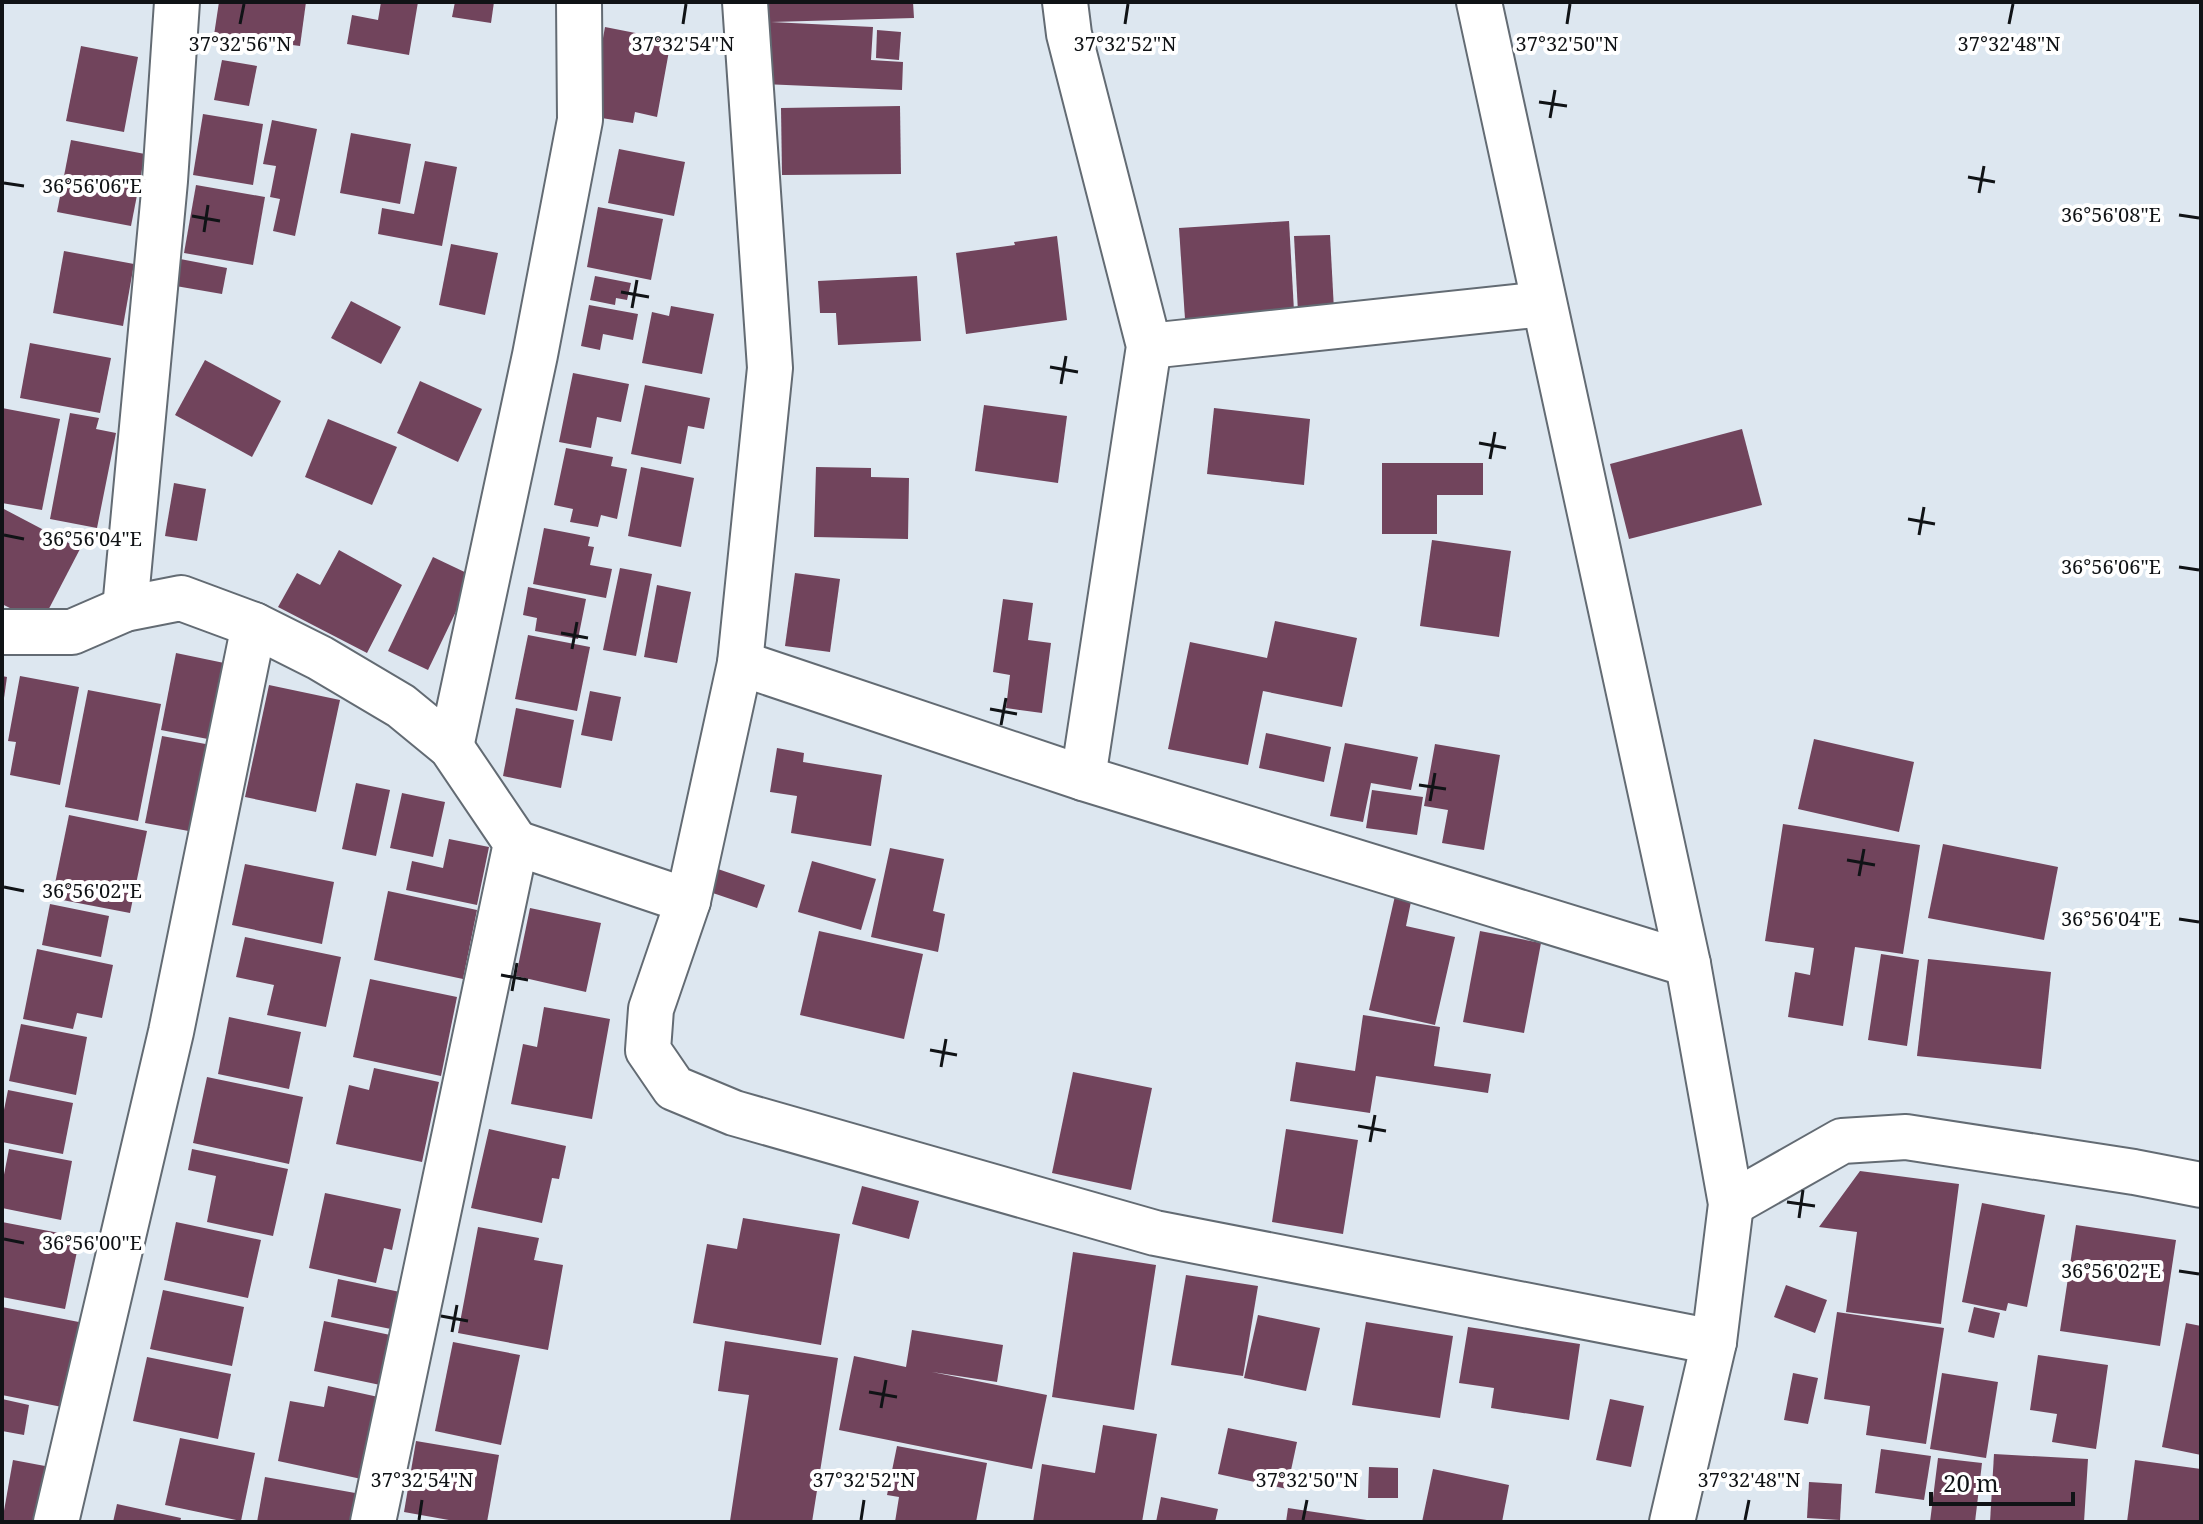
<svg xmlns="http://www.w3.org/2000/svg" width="2203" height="1524" viewBox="0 0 2203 1524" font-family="'Noto Serif',serif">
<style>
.building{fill:#71445c}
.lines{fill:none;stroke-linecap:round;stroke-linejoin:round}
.minor-casing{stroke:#636b73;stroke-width:48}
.minor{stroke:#fff;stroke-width:44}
.ticks{fill:none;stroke:#101316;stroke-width:3}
.ticks-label{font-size:20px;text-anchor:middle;fill:#101316;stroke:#fff;stroke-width:8;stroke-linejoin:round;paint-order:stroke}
</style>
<rect width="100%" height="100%" fill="#dde7f0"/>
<g class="building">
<path d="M219,2h87l-6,44 -86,-11z"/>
<path d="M381,2h37l-9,53 -62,-11 5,-29 26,5z"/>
<path d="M455,2h39l-3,21 -39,-6z"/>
<path d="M765,2h148l1,16 -143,4 102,5 -2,33 32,2 -1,28 -139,-6z"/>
<path d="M605,27l66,13 -14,77 -22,-5 -2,11 -44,-7z"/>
<path d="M877,30l24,2 -2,28 -23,-2z"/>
<path d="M81,46l57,11 -14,75 -58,-11z"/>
<path d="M222,60l35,6 -8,40 -35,-6z"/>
<path d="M900,106l1,68 -119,1 -1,-67z"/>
<path d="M203,114l60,10 -10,61 -60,-10z"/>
<path d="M272,120l45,9 -22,107 -22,-5 7,-32 -10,-2 6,-31 -13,-2z"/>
<path d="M351,133l60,11 -11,60 -60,-11z"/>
<path d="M71,140l74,14 -14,72 -74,-14z"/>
<path d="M619,149l66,13 -11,54 -66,-13z"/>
<path d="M425,161l32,6 -15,79 -64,-12 4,-26 32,6z"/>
<path d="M196,185l69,12 -12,68 -69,-12z"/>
<path d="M598,207l65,12 -12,61 -64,-13z"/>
<path d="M1289,221l5,90 -109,8 -6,-91z"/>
<path d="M1330,235l4,75 -36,2 -4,-76z"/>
<path d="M1057,236l10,84 -101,14 -10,-81 59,-8 -1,-3z"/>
<path d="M451,244l47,9 -13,62 -46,-10z"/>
<path d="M64,251l70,13 -11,62 -70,-13z"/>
<path d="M175,258l52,10 -5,26 -52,-9z"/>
<path d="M595,276l36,7 -4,17 -11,-2 -1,7 -25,-5z"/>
<path d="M917,276l4,65 -83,4 -2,-32h-16l-2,-32z"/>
<path d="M351,301l50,26 -20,37 -50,-26z"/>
<path d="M589,305l49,9 -5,26 -30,-6 -3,16 -19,-4z"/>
<path d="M671,306l43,8 -12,60 -60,-11 10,-51 17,4z"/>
<path d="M30,343l81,15 -11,55 -80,-15z"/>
<path d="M205,360l76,41 -29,56 -77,-42z"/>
<path d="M573,373l56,11 -8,38 -24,-5 -6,31 -32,-6z"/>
<path d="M420,381l62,28 -24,53 -61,-29z"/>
<path d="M645,385l65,13 -6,31 -16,-3 -7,38 -50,-10z"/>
<path d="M984,405l83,11 -9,67 -83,-12z"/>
<path d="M2,408l58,11 -18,91 -40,-7z"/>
<path d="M1214,408l96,11 -6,66 -97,-11z"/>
<path d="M70,413l29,5 -3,11 20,4 -19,95 -47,-9z"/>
<path d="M328,419l69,28 -25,58 -67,-28z"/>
<path d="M1742,429l20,76 -133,34 -19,-75z"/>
<path d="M566,448l47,9 -2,9 16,3 -10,50 -16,-4 -3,12 -28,-5 3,-13 -19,-4z"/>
<path d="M1382,463h101v32h-46v39h-55z"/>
<path d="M641,467l53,11 -13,69 -53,-11z"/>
<path d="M816,467l55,1v9l38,1 -1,61 -94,-2z"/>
<path d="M174,483l32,6 -9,52 -32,-5z"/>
<path d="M2,508l78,41 -39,75 -39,-20z"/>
<path d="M544,528l46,9 -2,9 6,1 -4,18 22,4 -6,29 -73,-14z"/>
<path d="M1432,540l79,11 -12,86 -79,-11z"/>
<path d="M339,550l63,35 -35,68 -89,-46 19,-34 23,12z"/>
<path d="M433,557l40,19 -45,94 -40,-19z"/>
<path d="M620,568l32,6 -16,82 -33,-6z"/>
<path d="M795,573l45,6 -10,73 -45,-6z"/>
<path d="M657,585l34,7 -14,71 -33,-6z"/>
<path d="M528,587l58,12 -8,40 -43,-8 2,-13 -14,-3z"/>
<path d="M1003,599l30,4 -5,37 23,3 -9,70 -36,-5 4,-33 -17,-3z"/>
<path d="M1275,621l82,17 -15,69 -79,-16 -15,74 -80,-16 22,-107 77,16z"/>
<path d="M528,635l62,12 -13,64 -62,-12z"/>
<path d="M176,653l53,11 -16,76 -52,-10z"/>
<path d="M2,676l5,1 -3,21 -2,-1z"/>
<path d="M20,676l59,11 -19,98 -50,-10 6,-33 -8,-1z"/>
<path d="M269,685l71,15 -24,112 -71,-15z"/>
<path d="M88,690l73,14 -23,117 -73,-14z"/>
<path d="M590,691l31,6 -9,44 -31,-6z"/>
<path d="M516,708l58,12 -13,68 -58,-12z"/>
<path d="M1266,733l65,14 -7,35 -65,-14z"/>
<path d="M162,736l49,9 -17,87 -49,-9z"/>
<path d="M1814,739l100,23 -15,70 -101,-23z"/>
<path d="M1345,743l73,14 -7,33 -40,-7 -8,39 -33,-6z"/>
<path d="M1435,744l65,11 -16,95 -42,-7 6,-33 -24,-4z"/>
<path d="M777,748l27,5 -1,9 79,13 -11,71 -80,-13 6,-37 -27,-4z"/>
<path d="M356,783l34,7 -14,66 -34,-7z"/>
<path d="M1372,790l51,7 -6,38 -51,-7z"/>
<path d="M402,793l43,9 -12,55 -43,-9z"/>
<path d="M69,815l78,16 -17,82 -78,-15z"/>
<path d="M1783,824l137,21 -17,109 -48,-7 -12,79 -55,-9 7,-45 15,3 4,-27 -49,-7z"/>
<path d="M449,839l40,8 -12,58 -71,-15 6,-29 31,7z"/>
<path d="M1943,844l115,23 -14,73 -116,-22z"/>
<path d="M890,848l54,11 -11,52 12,3 -7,38 -67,-15z"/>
<path d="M812,861l64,18 -15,51 -63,-18z"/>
<path d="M245,864l89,18 -12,62 -90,-19z"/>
<path d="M712,867l53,18 -8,23 -53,-18z"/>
<path d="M1397,887l16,5 -7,34 49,11 -20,88 -66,-15z"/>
<path d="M388,891l89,19 -14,69 -89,-19z"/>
<path d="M50,904l59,12 -8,41 -59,-12z"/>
<path d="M530,908l71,15 -15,69 -70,-16z"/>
<path d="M819,931l104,23 -19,85 -104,-24z"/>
<path d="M1480,931l61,12 -17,90 -61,-11z"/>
<path d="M245,937l96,20 -15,70 -59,-12 7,-30 -38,-8z"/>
<path d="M37,949l76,16 -11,53 -25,-5 -4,16 -50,-10z"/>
<path d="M1881,954l38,6 -12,86 -39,-6z"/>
<path d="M1928,959l123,13 -10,97 -124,-13z"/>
<path d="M370,979l87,18 -16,79 -88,-19z"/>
<path d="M544,1007l66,12 -18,100 -81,-15 12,-60 14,3z"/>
<path d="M1363,1015l77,12 -6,39 57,8 -3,19 -112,-17 -6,37 -80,-12 6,-39 59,9z"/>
<path d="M229,1017l72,15 -12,57 -71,-15z"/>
<path d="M21,1024l66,13 -11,58 -67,-14z"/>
<path d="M374,1068l65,14 -17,80 -86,-18 13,-59 20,5z"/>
<path d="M1073,1072l79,16 -21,102 -79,-17z"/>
<path d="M207,1077l96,20 -14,67 -96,-21z"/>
<path d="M8,1090l65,13 -10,51 -61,-12v-22z"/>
<path d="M489,1129l77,17 -7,33 -7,-1 -10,45 -71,-15z"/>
<path d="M1286,1129l72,11 -15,94 -71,-12z"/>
<path d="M9,1149l63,12 -11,59 -59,-12v-23z"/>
<path d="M192,1149l96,20 -15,67 -66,-14 9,-46 -28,-6z"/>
<path d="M1860,1171l99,13 -18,140 -95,-12 11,-80 -38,-5z"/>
<path d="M862,1186l57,15 -10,38 -57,-15z"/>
<path d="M325,1193l76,16 -9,41 -8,-2 -8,35 -67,-15z"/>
<path d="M1982,1203l63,12 -18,92 -19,-4 -2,8 -44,-9z"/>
<path d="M743,1218l97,16 -19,111 -128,-22 14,-79 30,5z"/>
<path d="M2,1222l78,15 -15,72 -63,-12z"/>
<path d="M176,1222l85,18 -13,58 -84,-18z"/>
<path d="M2076,1225l100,15 -16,106 -100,-15z"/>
<path d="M478,1227l61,11 -5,22 29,5 -15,85 -90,-17z"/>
<path d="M1073,1252l83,13 -22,145 -82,-13z"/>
<path d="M1186,1275l72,11 -15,90 -72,-11z"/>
<path d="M338,1279l62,13 -9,37 -60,-12z"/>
<path d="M1786,1285l41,15 -12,33 -41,-16z"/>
<path d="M163,1290l81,17 -12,59 -82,-17z"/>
<path d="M2,1307l82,16 -17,85 -65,-13z"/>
<path d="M1974,1307l26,6 -6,25 -26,-6z"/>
<path d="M1837,1312l107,16 -18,116 -60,-9 4,-29 -46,-7z"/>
<path d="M1258,1315l62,13 -14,63 -62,-13z"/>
<path d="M324,1321l71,15 -10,50 -71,-15z"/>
<path d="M1366,1322l87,14 -13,82 -88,-13z"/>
<path d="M2186,1323l15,3v129l-39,-8z"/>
<path d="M1468,1327l112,17 -11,76 -78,-12 3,-20 -35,-5z"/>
<path d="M912,1330l91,15 -6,37 -65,-10 115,23 -15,74 -193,-39 15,-74 52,11z"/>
<path d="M725,1341l113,17 -26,164 -82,-1 19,-126 -31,-4z"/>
<path d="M453,1342l67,13 -19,90 -66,-14z"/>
<path d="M2038,1355l70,10 -12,84 -44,-7 5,-28 -27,-4z"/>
<path d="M147,1357l84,17 -13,65 -85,-18z"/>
<path d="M1793,1373l25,5 -10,46 -24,-4z"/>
<path d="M1942,1373l56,9 -12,76 -56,-9z"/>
<path d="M328,1386l55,12 -17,82 -88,-19 12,-60 34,6z"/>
<path d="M2,1399l27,6 -5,30 -22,-4z"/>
<path d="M1610,1399l34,7 -13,61 -35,-7z"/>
<path d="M1103,1425l54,9 -15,88h-109l9,-58 53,9z"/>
<path d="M1228,1428l69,14 -10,47 -69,-15z"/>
<path d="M180,1438l75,15 -14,68 -76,-16z"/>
<path d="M416,1441l83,14 -12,67h-27l-56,-10z"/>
<path d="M897,1446l90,17 -11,59h-81l4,-25 -12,-2z"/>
<path d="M1881,1449l50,7 -7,44 -49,-7z"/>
<path d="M1994,1454l94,5 -4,63h-94z"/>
<path d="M1938,1458l44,5 -7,59h-45z"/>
<path d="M13,1460l48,9 -10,53h-49z"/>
<path d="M2135,1460l66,9v53h-74z"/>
<path d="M1369,1467l29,1v30h-30z"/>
<path d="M1433,1469l76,16 -7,37h-80z"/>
<path d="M265,1477l96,17 -5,28h-99z"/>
<path d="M1809,1482l33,2 -2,36 -33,-2z"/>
<path d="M1161,1497l57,12 -3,13h-59z"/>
<path d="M117,1504l64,14 -1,4h-67z"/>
<path d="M1288,1508l79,12v2h-81z"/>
</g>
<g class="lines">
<defs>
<g id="minor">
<path d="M745,2l25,366 -30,295 -52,238 -37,108 -3,41 26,38 60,25 421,120 559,109"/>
<path d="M1065,2l4,32 80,312 -66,432"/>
<path d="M1479,2l209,962 43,240 -17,138 -42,180"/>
<path d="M1149,346l395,-42"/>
<path d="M125,609l40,-428 12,-179"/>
<path d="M2,632h70l53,-23 56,-11 73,27 66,33 81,48 50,41 65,96 -143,679"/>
<path d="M740,663l343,115 605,186"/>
<path d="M451,747l84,-392 45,-235 -1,-118"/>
<path d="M516,843l172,58"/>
<path d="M1731,1204l111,-63 64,-4 228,35 67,13"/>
<path d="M56,1522l115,-490 83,-407"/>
</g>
</defs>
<use href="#minor" class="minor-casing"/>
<use href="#minor" class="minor"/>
</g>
<path class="ticks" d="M240,24l4,-20M683,24l3,-20M1125,24l3,-20M1567,24l3,-20M2009,24l4,-20M1539,102l28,4M1550,118l5,-28M1968,177l27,5M4,183l20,3M1979,193l5,-27M2179,215l20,3M192,216l28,5M204,232l4,-27M621,292l28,5M632,308l5,-28M1050,367l28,5M1061,384l5,-28M1479,443l27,5M1490,459l5,-27M1908,519l27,5M4,535l20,4M1919,535l5,-28M2179,567l20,3M561,633l27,5M572,649l5,-27M990,709l27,5M1001,725l5,-27M1419,785l27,4M1430,801l5,-28M1847,860l28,5M1859,876l5,-27M4,887l20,4M2179,919l20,3M501,975l27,5M512,991l5,-28M930,1050l27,5M941,1067l5,-28M1358,1126l28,5M1370,1142l5,-27M1787,1202l28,4M1799,1218l4,-28M4,1239l20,4M2179,1271l20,3M441,1316l27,5M452,1332l5,-27M869,1392l28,5M881,1408l5,-28M419,1520l3,-20M861,1520l3,-20M1303,1520l4,-20M1745,1520l4,-20"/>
<g class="ticks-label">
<text x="240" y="51">37°32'56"N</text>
<text x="683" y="51">37°32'54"N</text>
<text x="1125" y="51">37°32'52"N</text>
<text x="1567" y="51">37°32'50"N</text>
<text x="2009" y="51">37°32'48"N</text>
<text x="92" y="193">36°56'06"E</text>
<text x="2111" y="222">36°56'08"E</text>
<text x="92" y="546">36°56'04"E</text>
<text x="2111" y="574">36°56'06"E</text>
<text x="92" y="898">36°56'02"E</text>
<text x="2111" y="926">36°56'04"E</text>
<text x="92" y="1250">36°56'00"E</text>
<text x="2111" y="1278">36°56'02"E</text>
<text x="422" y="1487">37°32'54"N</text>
<text x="864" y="1487">37°32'52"N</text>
<text x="1307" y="1487">37°32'50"N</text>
<text x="1749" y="1487">37°32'48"N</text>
</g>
<rect width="2203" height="1524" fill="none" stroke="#101316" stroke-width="8"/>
<path d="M1931 1492v12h142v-12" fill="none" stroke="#101316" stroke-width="4"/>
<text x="1943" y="1492" font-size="24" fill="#101316" stroke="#ffffff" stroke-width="6" paint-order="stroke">20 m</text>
</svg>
